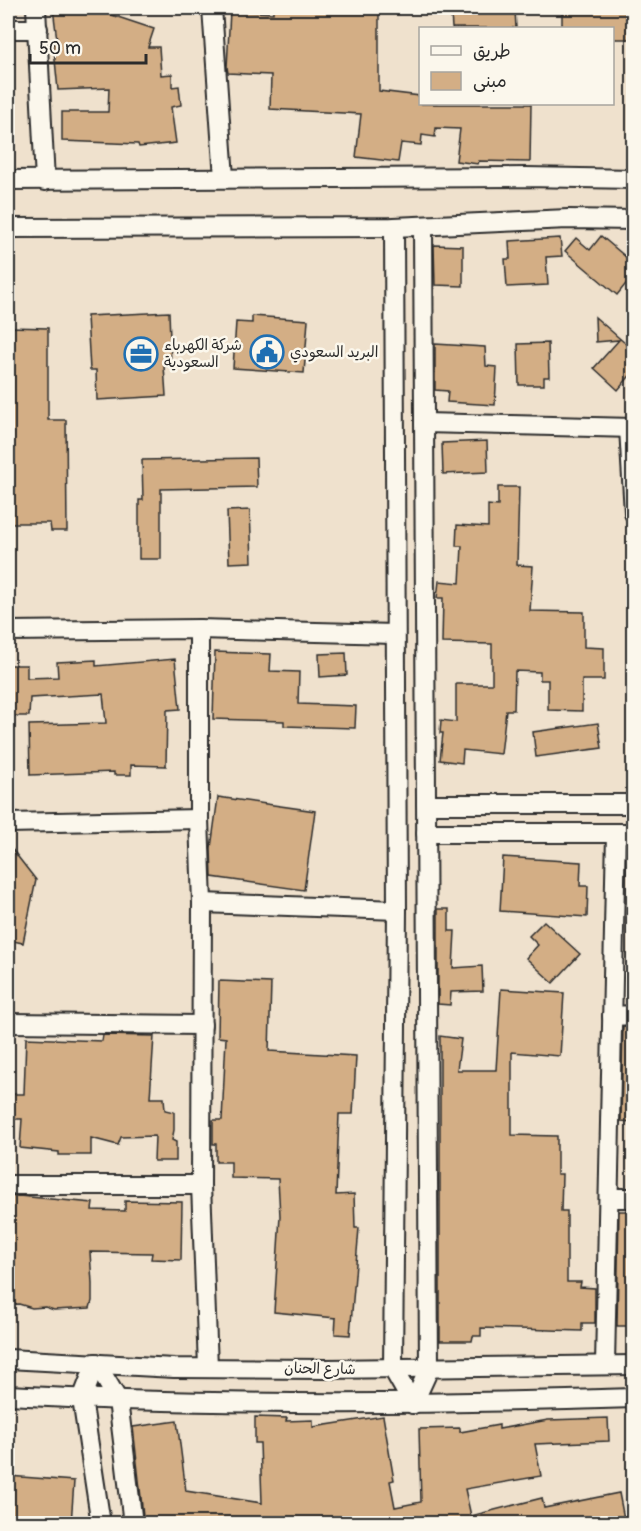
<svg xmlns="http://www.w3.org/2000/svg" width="641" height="1531" viewBox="0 0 641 1531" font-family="Pangolin,'Playpen Sans Arabic',sans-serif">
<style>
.building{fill:#d3ae85;stroke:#2b2b2b;stroke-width:1.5}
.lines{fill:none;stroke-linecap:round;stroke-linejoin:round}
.minor-casing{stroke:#2b2b2b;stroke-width:22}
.minor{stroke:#fbf7ec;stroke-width:18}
.labels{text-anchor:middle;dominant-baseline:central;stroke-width:5;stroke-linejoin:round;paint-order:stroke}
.poi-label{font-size:15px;fill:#2b2b2b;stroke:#fbf7ec;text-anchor:start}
.street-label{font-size:15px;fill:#2b2b2b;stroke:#fbf7ec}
</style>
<rect width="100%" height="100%" fill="#efe1cd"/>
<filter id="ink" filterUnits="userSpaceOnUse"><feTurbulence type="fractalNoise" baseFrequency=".0167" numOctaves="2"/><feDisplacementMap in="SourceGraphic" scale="12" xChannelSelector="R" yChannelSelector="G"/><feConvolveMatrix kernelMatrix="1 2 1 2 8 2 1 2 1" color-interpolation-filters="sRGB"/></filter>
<g filter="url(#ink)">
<g class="building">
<path d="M53,8h38l63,21 -6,18h11l2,28 11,-1v13l7,-1 2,19 -10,2 5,36 -37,4 -1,-3 -76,-3v-29h46l1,-24 -51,2 -5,-50h4z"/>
<path d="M562,8h71v31h-21v-11h-50z"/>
<path d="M273,9l106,1v81l41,5v8h111l-1,58 -51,-1 -1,3 -22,-3 4,-32 -24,-1 -1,9 -13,-2 -1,10 -20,-2 -3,19 -42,-5 5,-43 -91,-5 1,-34 -43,-2 -1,-6 3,-56 43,2z"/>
<path d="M515,10l1,18h-64l-1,-15z"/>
<path d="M601,236l32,27v12l-16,20 -52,-44 11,-13 14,12z"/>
<path d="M560,238l2,18 -16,1 2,28 -41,2 -2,-28h5l-1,-18z"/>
<path d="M434,245l29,1v40l-28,-1z"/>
<path d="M169,312l2,54h-7l2,30 -69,4 -1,-30h-6l-3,-54z"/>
<path d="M252,316l56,4 -4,53 -71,-5 3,-46 16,1z"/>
<path d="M595,317l38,33v22l-15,18 -24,-22 25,-28 -23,2z"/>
<path d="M8,327l40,1v92h18l1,111h-16l-1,-8h-42z"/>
<path d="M548,343l1,34h-5v8h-25l-1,-41z"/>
<path d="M435,344l50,3 1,19 11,1 -2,38 -48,-3 1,-11 -13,-1z"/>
<path d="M487,441l1,31 -45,2 -1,-31z"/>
<path d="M256,458l1,29 -96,2v70h-22v-59h4l-1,-40z"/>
<path d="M498,487h21l-2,78 16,1 -3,45 54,1v35l20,1v32h-22v31l-34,-1v-30h-8v-8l-25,-1 -1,39h-8l-5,44 -38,-4 -1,13 -22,-3 3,-27h-3l1,-13 15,2v-38h36v-40l-50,-1 1,-45h-6l2,-17 21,2 2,-37h-6l1,-21 31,2v-22l10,1z"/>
<path d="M250,510l2,52 -23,1 -2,-52z"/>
<path d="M215,652l56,2 -1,17 29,1 -1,32 58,2 -1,22 -71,-2v-5l-71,-2z"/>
<path d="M346,653l1,22 -27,2 -1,-23z"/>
<path d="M175,659l5,50 -13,1 -1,56 -35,-1v10h-17v-3l-84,3 -1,-50 77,-2 -3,-29 -73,4 -1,18h-21v-51h19v13l31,-1 -1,-15 39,-2v6z"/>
<path d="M598,723l4,25 -66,9 -3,-25z"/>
<path d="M218,797l97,14 -11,79 -92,-13 -1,-29z"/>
<path d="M8,844l28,36 -13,63 -15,-3z"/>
<path d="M503,857l78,5 -1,24h8l-1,31 -87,-6z"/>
<path d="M438,909h11v22h6l-2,37 29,-2 1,25 -32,1 -1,13 -12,-1z"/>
<path d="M544,921l36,33 -27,29 -27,-25 12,-13 -9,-9z"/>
<path d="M219,981l52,2 -2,68 87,5 -3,58h-14l-3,81 18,-1 1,34h4l-9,107 -15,-1 1,-16 -62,-6 6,-96 -2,-37 -47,-1v-16h-15v-18h-3v-24h9l4,-82 -8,-1z"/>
<path d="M501,989l63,4 -4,63 -48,-4v83l45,1v38h5l-1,37h6v71h14l-1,5 15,1v35h-13v8l-101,-3v8h-8l-1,5h-32v-305l21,3 -4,31h39z"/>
<path d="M633,1026v96l-12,-1 2,-94z"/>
<path d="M103,1035l51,1 -4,62h14l1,12 9,2v18l-2,10 4,2v19h-22l1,-25 -34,1 -3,8 -27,-7v17h-32v-3l-39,-4 2,-29h-14v-25h16l2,-56 76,3z"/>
<path d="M19,1196l74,7 -1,7 33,1v-10l57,1 -1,58 -30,-1 1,-6 -62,-1 2,31v18l-2,7 -36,2 -9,-3 -13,1 -13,-4 -11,1v-108z"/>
<path d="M619,1211h14v115h-16z"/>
<path d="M383,1416l11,64 -4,1 5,26 26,-5 -2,-73 41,-1v4l39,-7v4l49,-9 60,-2 1,23 -74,3 6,32 -76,13 6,27 71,-18 2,10 75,-15 6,31h-481l-11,-97 44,-6 9,70 76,12 -2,-60h-5v-26l32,1 -1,3 27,-1v7z"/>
<path d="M8,1476l66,5 -3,43h-63z"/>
</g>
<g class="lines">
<defs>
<g id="minor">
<path d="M36,8l9,173"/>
<path d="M212,8l12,170"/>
<path d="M8,29h30"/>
<path d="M8,180l518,-3 108,2"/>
<path d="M394,227l3,683 -4,459 20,35"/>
<path d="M8,228l386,-1 174,-8 66,1"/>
<path d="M424,423l210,5"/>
<path d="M629,428l5,85"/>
<path d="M199,629v190l3,84 -1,282 7,182"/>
<path d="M8,631l191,-2 196,5"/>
<path d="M426,804h208"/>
<path d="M8,823l191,-4"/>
<path d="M426,833h208"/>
<path d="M202,903l195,7"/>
<path d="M612,1016l22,-1"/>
<path d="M8,1023l194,2"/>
<path d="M8,1185h193"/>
<path d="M609,1198h25"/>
<path d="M8,1359l166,9 152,1 308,-4"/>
<path d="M96,1363l22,37 15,124"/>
<path d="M96,1363l-14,36 19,125"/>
<path d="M605,1365l11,-532"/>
<path d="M8,1395c208,11 417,10 626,3"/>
<path d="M413,1404l16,-35 -6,-1143"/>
</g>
</defs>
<use href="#minor" class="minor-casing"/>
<use href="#minor" class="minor"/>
</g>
</g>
<defs>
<symbol id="civic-ring" viewBox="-11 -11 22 22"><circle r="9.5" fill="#fbf7ec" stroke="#1f6fb2" stroke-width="1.5"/><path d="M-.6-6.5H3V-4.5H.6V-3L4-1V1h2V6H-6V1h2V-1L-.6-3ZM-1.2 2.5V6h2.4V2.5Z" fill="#1f6fb2"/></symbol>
<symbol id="office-ring" viewBox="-11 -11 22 22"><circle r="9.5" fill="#fbf7ec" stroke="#1f6fb2" stroke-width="1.5"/><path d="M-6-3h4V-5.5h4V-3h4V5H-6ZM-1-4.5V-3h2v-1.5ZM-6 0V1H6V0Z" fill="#1f6fb2"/></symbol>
</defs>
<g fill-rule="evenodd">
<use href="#civic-ring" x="248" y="333" width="38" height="38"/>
<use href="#office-ring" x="122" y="335" width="38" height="38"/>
</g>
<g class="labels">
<g class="poi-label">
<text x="164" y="345">شركة الكهرباء<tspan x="164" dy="17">السعودية</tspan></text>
<text x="290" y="352">البريد السعودي</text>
</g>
<g class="street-label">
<text transform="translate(320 1369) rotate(1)">شارع الحنان</text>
</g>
</g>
<rect width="641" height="1531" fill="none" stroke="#fbf7ec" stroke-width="30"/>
<rect x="15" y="15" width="611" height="1501" fill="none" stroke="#2b2b2b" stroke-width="2" filter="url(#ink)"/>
<rect x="419" y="27" width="195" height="78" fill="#fbf7ec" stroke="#a8a59f" stroke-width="1.5"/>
<rect x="431" y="46" width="30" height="9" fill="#fbf7ec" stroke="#a8a59f" stroke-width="1.5"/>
<text x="473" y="57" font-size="18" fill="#2b2b2b">طريق</text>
<rect x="431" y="72" width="30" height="18" fill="#d3ae85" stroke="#a8a59f" stroke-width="1.5"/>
<text x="473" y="87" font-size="18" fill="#2b2b2b">مبنى</text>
<path d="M30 54v9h116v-9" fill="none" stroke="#2b2b2b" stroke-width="3"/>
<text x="39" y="54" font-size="18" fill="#2b2b2b" stroke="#fbf7ec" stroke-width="4.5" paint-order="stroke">50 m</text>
</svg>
